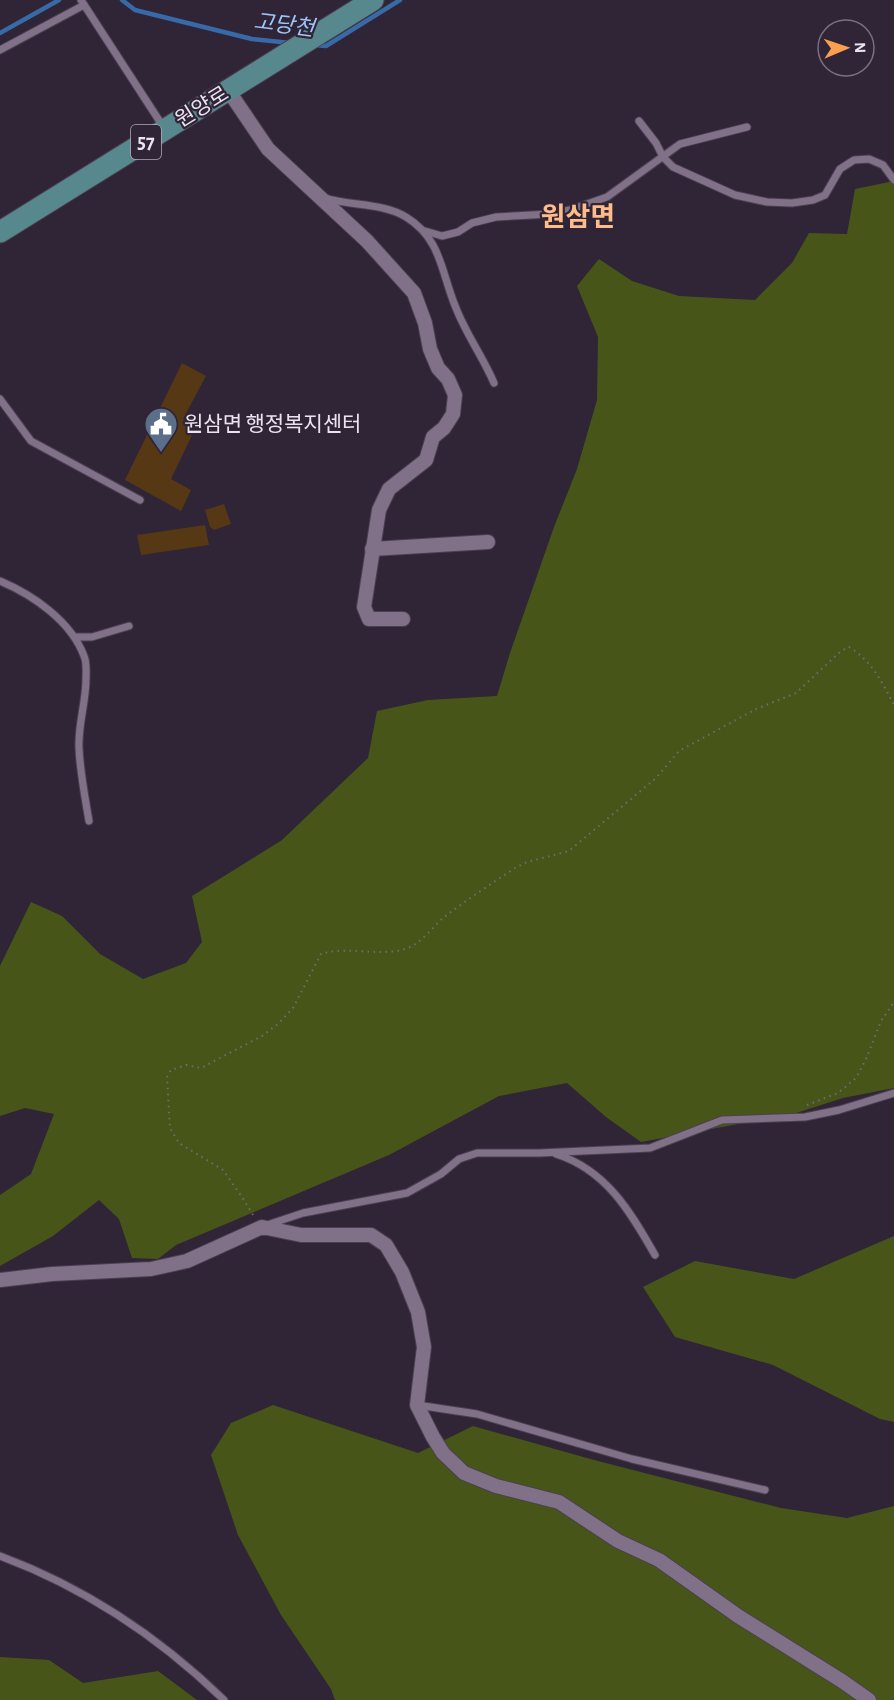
<svg xmlns="http://www.w3.org/2000/svg" width="894" height="1700" viewBox="0 0 894 1700" font-family="'Alegreya Sans','Noto Sans KR',sans-serif">
<style>
.forest{fill:#475618}
.lines{fill:none;stroke-linecap:round;stroke-linejoin:round}
.stream{stroke:#386aa7;stroke-width:4.5}
.building{fill:#563814}
.service-casing{stroke:#4b4050;stroke-width:9}
.minor-casing{stroke:#4b4050;stroke-width:16}
.primary-casing{stroke:#4b4050;stroke-width:23}
.path{stroke:#74697a;stroke-width:2;stroke-dasharray:1.5 4.5;stroke-linecap:butt}
.service{stroke:#807188;stroke-width:7}
.minor{stroke:#807188;stroke-width:14}
.primary{stroke:#57888e;stroke-width:21}
.labels{text-anchor:middle;dominant-baseline:central;stroke-width:4.5;stroke-linejoin:round;paint-order:stroke}
.shield{fill:#302437;stroke:#b3aab8;stroke-width:1.5}
.shield-label{font-size:20px;font-weight:bold;fill:#ebe3f0}
.street-label{font-size:21px;fill:#ebe3f0;stroke:#302437}
.poi-label{font-size:21px;fill:#ebe3f0;stroke:#302437;text-anchor:start}
.water-label{font-size:22px;font-style:italic;fill:#9dc5f8;stroke:#302437}
.district-label{font-size:27px;font-weight:bold;fill:#fdbc89;stroke:#302437}
</style>
<rect width="100%" height="100%" fill="#302437"/>
<g class="forest">
<path d="M894,181v907l-51,10 -50,16 -152,28 -35,-25 -39,-34 -68,13 -110,59 -213,90 -18,14 -26,-1 -13,-39 -20,-19 -46,36 -53,30v-71l31,-21 23,-60 -29,-6 -25,8v-150l31,-64 31,14 38,38 43,25 43,-16 16,-21 -10,-46 90,-56 86,-82 9,-47 51,-11 69,-4 13,-43 44,-126 23,-58 20,-69 1,-63 -21,-51 22,-27 33,22 47,15 76,4 37,-37 17,-30 38,1 8,-45z"/>
<path d="M894,1236v186l-14,-3 -107,-54 -98,-28 -32,-50 52,-26 99,18z"/>
<path d="M273,1405l145,48 55,-27 121,34 187,48 66,10 47,-12v194h-559l-4,-11 -50,-74 -43,-80 -27,-80 20,-32z"/>
<path d="M0,1657l49,3 34,23 75,-12 39,29h-197z"/>
</g>
<g class="lines">
<g class="stream">
<path d="M122,0l13,10 117,29 39,4"/>
<path d="M0,33l59,-33"/>
<path d="M314,45l12,1 74,-46"/>
</g>
</g>
<g class="building">
<path d="M182,363l24,13 -23,43 13,8 -25,52 20,11 -10,21 -56,-31z"/>
<path d="M224,504l7,20 -17,6 -4,-3 -5,-17z"/>
<path d="M205,525l4,20 -68,10 -4,-20z"/>
</g>
<g class="lines">
<defs>
<g id="service">
<path d="M81,0l83,128"/>
<path d="M0,50l84,-45"/>
<path d="M639,121l17,22 7,14 10,10 62,28 32,7 25,1 21,-3 12,-5 15,-26 14,-9 15,-1 14,6 11,15"/>
<path d="M325,198c26,8 58,5 81,19 36,22 35,56 50,91 10,26 27,49 38,75"/>
<path d="M425,231l17,5 16,-4 14,-9 24,-6 54,-3 20,-4 37,-13 73,-53 67,-17"/>
<path d="M0,399l31,42 109,59"/>
<path d="M0,581c33,14 71,40 84,75 3,6 2,16 2,23 0,23 -8,45 -7,69 1,24 6,49 10,73"/>
<path d="M75,637h17l37,-11"/>
<path d="M556,1154c50,16 74,57 99,101"/>
<path d="M267,1225l36,-12 104,-20 34,-19 18,-15 18,-6h62l111,-5 72,-28 83,-3 34,-7 55,-17"/>
<path d="M417,1405l60,9 155,45 133,31"/>
<path d="M0,1556c86,32 158,80 224,144"/>
</g>
<g id="minor">
<path d="M228,90l40,59 99,92 47,52 11,30 5,26 8,19 10,11 7,16 -2,19 -9,14 -11,9 -7,23 -37,29 -10,21 -15,97 5,12h34"/>
<path d="M372,549l116,-7"/>
<path d="M0,1280l52,-6 99,-5 36,-8 75,-34 39,8h70l15,10 16,27 16,40 6,35 -7,58 16,32 10,16 21,20 32,13 63,16 59,39 41,19 79,56 104,65 27,19"/>
</g>
<path id="primary" d="M0,232l373,-232"/>
</defs>
<use href="#service" class="service-casing"/>
<use href="#minor" class="minor-casing"/>
<use href="#primary" class="primary-casing"/>
<g class="path">
<path d="M807,1105l31,-12 18,-15 10,-19 15,-38 13,-19"/>
<path d="M253,1215l-11,-18 -19,-27 -44,-27 -9,-15 -3,-51 4,-7 15,-5 15,3 61,-32 16,-12 15,-16 28,-54c28,-9 59,4 87,-6 13,-5 25,-21 35,-30 23,-18 48,-34 72,-50l12,-6 42,-11 87,-73 23,-27 77,-42 40,-16 45,-42 8,-4c23,14 33,35 45,58"/>
</g>
<use href="#service" class="service"/>
<use href="#minor" class="minor"/>
<use href="#primary" class="primary"/>
</g>
<defs>
<symbol id="civic-pin" viewBox="-11 -11 22 30"><path d="M0 17L-7.5 6A9.5 9.5 0 1 1 7.5 6Z" fill="#5c6f8a" stroke="#302437"/><path d="M-.6-6.5H3V-4.5H.6V-3L4-1V1h2V6H-6V1h2V-1L-.6-3ZM-1.2 2.5V6h2.4V2.5Z" fill="#fff"/></symbol>
</defs>
<g fill-rule="evenodd">
<use href="#civic-pin" x="142" y="405" width="38" height="52"/>
</g>
<g class="labels">
<rect class="shield" x="131" y="125" width="30" height="34" rx="4.5"/>
<g class="shield-label">
<text x="146" y="142">57</text>
</g>
<g class="street-label">
<text transform="translate(202 107) rotate(-32)">원양로</text>
</g>
<g class="poi-label">
<text x="184" y="424">원삼면 행정복지센터</text>
</g>
<g class="water-label">
<text transform="translate(284 25) rotate(7)">고당천</text>
</g>
<g class="district-label">
<text x="578" y="217">원삼면</text>
</g>
</g>
<g transform="translate(846 48) rotate(88)"><circle r="28" fill="#302437" stroke="#7b7081" stroke-width="1.5"/>
<path d="M0-4.5L10 22L0 15L-10 22Z" fill="#fa9f4f"/>
<text y="-9" font-size="16" font-weight="bold" text-anchor="middle" fill="#ebe3f0">N</text>
</g>
</svg>
